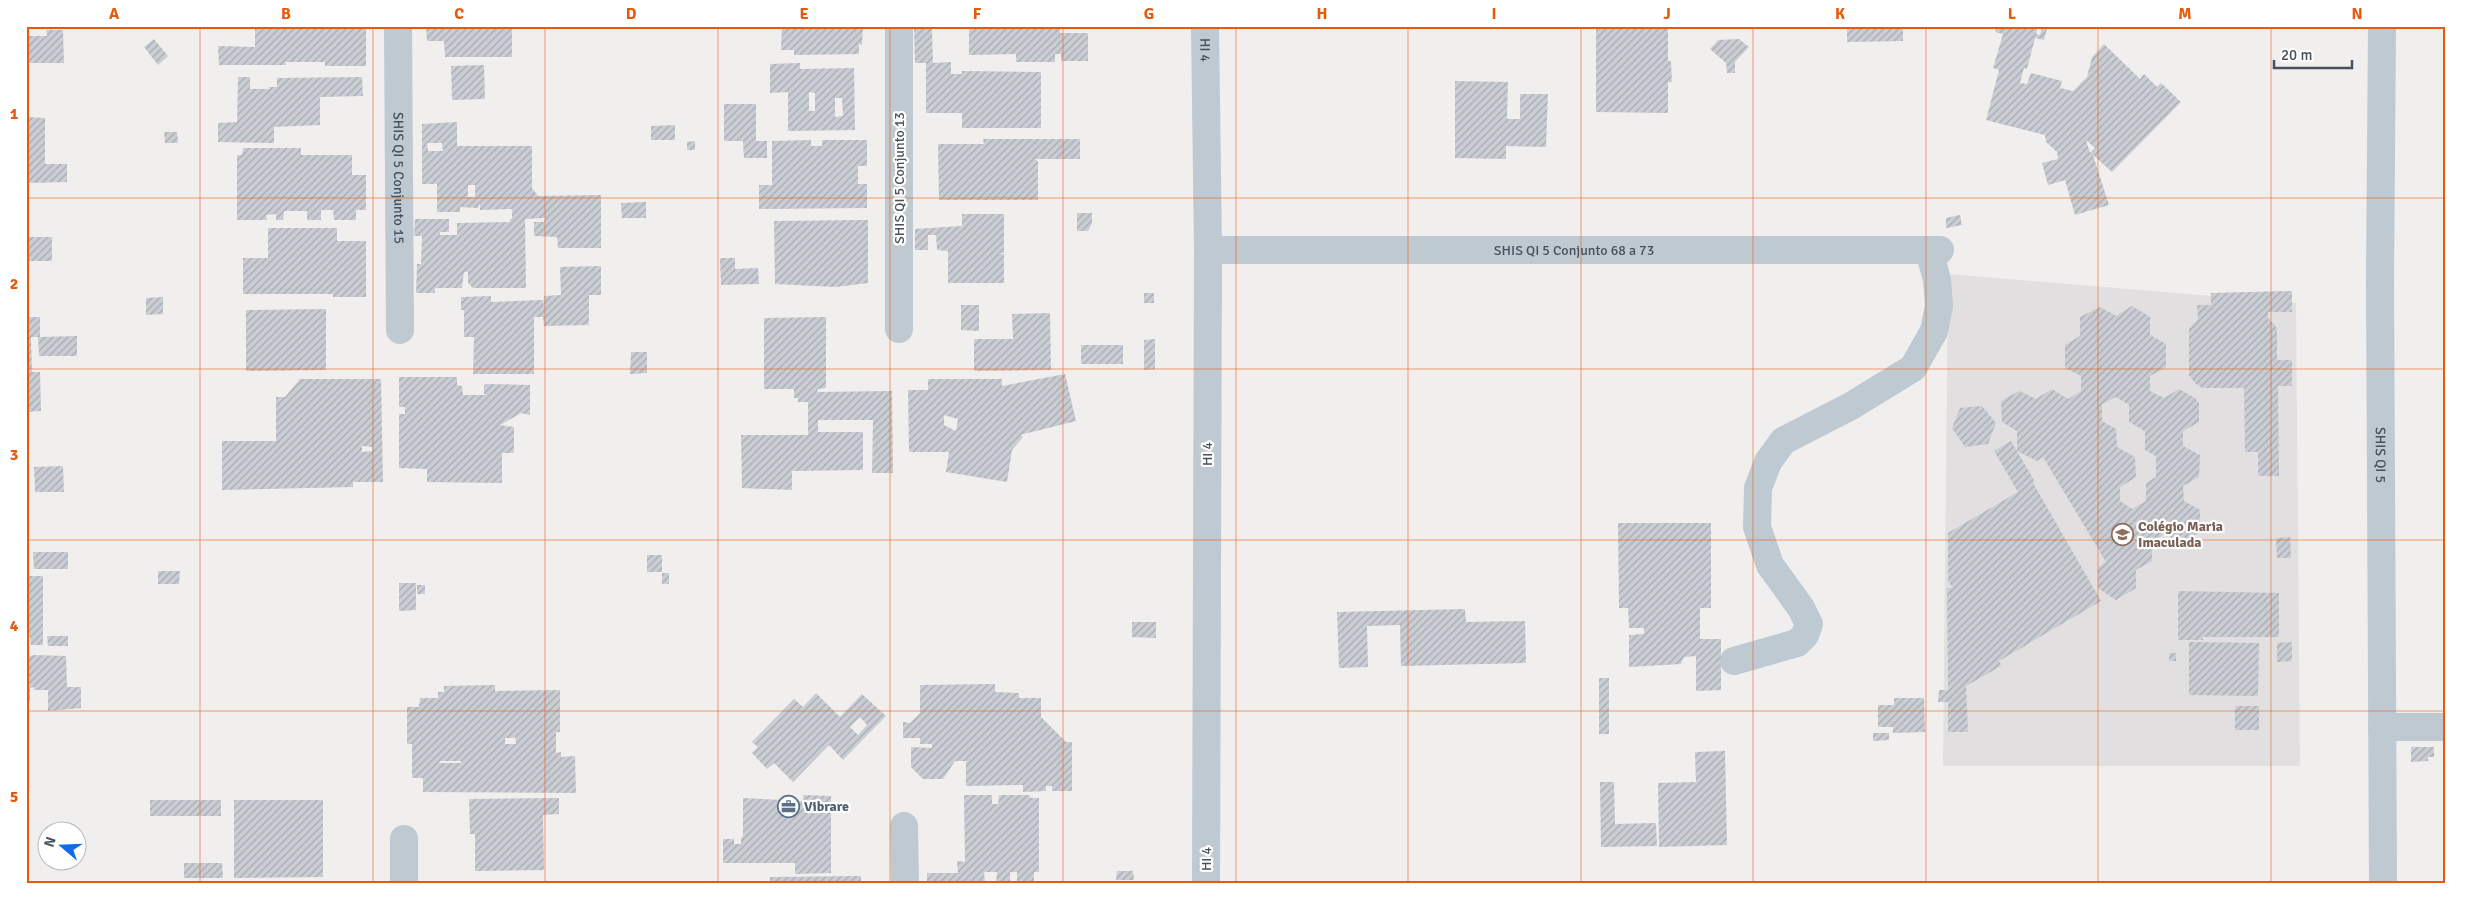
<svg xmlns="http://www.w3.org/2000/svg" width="2471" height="909" viewBox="0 0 2471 909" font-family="Signika,sans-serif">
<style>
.education{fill:#e2dfe0}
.building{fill:url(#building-hatch);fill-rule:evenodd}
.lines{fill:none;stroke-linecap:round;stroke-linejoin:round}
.minor{stroke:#bec9d1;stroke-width:28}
.tertiary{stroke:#bec9d1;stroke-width:28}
.grid{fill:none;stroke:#e8590c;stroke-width:1;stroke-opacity:0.55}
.labels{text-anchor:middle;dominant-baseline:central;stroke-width:4.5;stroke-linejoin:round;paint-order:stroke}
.street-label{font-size:14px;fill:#45515d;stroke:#fff}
.education-label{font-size:14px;font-weight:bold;fill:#785e54;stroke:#fff;text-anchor:start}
.service-label{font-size:14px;font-weight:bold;fill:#4e5e75;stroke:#fff;text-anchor:start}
.neatline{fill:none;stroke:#e8590c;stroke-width:2}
.grid-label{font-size:16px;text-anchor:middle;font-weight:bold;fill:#e8590c}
</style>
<defs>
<pattern id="building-hatch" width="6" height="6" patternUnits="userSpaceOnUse" patternTransform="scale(1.25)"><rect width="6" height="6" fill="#cacdd3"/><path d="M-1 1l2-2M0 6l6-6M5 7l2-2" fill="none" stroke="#a6a9ae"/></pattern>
</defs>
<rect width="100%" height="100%" fill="#f1eeee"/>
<path class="education" d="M1948,274l348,29 4,463h-357z"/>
<g class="building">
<path d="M255,26h96v3h15v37h-41v-4h-40l1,3h-67l-1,-19 37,1z"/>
<path d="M426,26h86v31h-67l-1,-16h-17z"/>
<path d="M782,26h81l-1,19 -3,-1v10l-65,1v-5h-13z"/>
<path d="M914,26h146v7h28v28h-27v-7h-6v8h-39v-8l-47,1v-26h-37l1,34 18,-1v12h11v-3l79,1v56h-79v-15h-36v-50h-11z"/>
<path d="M1596,26h72v35h3l1,21h-4v31l-72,-1z"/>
<path d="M1847,26h56v15l-56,1z"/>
<path d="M1997,26h41l-2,8 4,1 2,-9h6l-4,14 -9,-2 -8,31 -3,-1 -4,15 7,1 4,-11 31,8 -2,7 13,3 14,-14 5,-20 12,-13 36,35 4,-5 13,13 4,-4 20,19 -69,70 -19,-17 16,50 -34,10 -10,-35 -17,5 -6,-22 16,-4 -1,-7 -11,-10 -1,-7 -59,-15 13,-50 -6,-2 10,-34 -8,-2zM2086,140l9,8 -5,5z"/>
<path d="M46,30h17l1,33h-38v-27h21z"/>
<path d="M154,39l14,17 -10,9 -14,-18z"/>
<path d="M1739,39l10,8 -14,15v11h-8l-1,-10 -16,-14 8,-9z"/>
<path d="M800,63v6l54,-1 1,62 -67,1v-39l-18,1v-29zM809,92l6,1v18h-6zM835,98h7l1,18 -8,1z"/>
<path d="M484,65l1,34 -33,1 -1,-34z"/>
<path d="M238,77h12v12h20l-1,-2h8v-9l85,-1 1,19 -43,1v28l-46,2v16l-56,-1v-19l19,-1z"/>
<path d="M1455,81l53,1 -1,37h13v-25h28l-2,53 -40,-1v13l-51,-1z"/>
<path d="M724,104h32v37h11v17h-23l-1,-17h-19z"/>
<path d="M26,117l19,1v46h22v18l-41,1z"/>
<path d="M457,122v24h75v42l6,8 63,-1v53h-43l-1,-11 -23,-1v-14h10l1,-4 -20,1 1,69h-53l-5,-5v-11h-4l-2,16h-27v5h-19l1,-29h4l1,-28h-8l1,-17h34v13h-9v3h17v-12l53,-1v-3h2v-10l-32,1v-7l-2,5 -18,-1v5h-23v-28h-15v-60zM427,143h15l1,8h-15zM468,185h7v12h-7z"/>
<path d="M675,125v15h-24v-14z"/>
<path d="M164,132h13l1,11h-13z"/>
<path d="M983,139h97v20h-46l4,2v39h-99l-1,-56h46z"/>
<path d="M811,140v6h11v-6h45v26h-9v18h9v24l-108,1v-24h13v-44z"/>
<path d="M695,141v9h-8v-8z"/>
<path d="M243,148h58v7h51v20h14v35h-10v10h-22l-1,-10h-12v10h-14v-9h-23l-1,9h-7v-6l-10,1 1,5h-30v-65h5z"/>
<path d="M646,202v16h-24l-1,-15z"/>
<path d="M1077,213h15v10l-4,8h-11z"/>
<path d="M962,214h42v39l-7,1h7v29h-56v-32l-11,-1 -1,-15h-8v15h-13v-21l47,-3z"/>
<path d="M1960,215l2,10 -16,3v-10z"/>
<path d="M868,220v63l-32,4 -61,-3 -1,-63z"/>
<path d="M268,228h69v13h29v56h-33v-3h-90v-36h25z"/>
<rect x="26" y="237" width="26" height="24"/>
<path d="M720,258h15v11l23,-1 1,16 -38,1z"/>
<path d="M601,266v29h-12v30l-45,1 -1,-9h-9v57h-61l1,-37h-10v-27h-3v-13l30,-1v6l52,-2v8l1,-12 17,-1 -1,-28z"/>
<path d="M2292,291v21h-24v6l9,10v32h15v26h-14l1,90h-21v-24h-13l-1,-64h-42l-7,-5 -6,-8v-46l9,-10 -1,-14h14v-12z"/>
<rect x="1144" y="293" width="10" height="10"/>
<path d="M163,297v17l-17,1v-17z"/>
<path d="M961,305h18v26l-18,-1z"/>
<path d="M2132,306l18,11v18l16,9v23l-16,9v15l14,7 15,-9 16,9 4,5v19l-16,9v15l17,9 -1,22 -16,9 1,15 16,9v22l-19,11 -16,-9 -13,8v19l-16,9v18l-20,12 -18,-12v-20l8,-6 -63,-105 -6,4 -20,-10v-20l-15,-9 -1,-21 18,-10 17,8 16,-10 16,10 13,-8v-15l-16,-8v-23l15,-9v-19l20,-10 16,9zM2116,397l13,8v17l16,9v19l11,6v21l-10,6v18l-14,8 -12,-8v-14l16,-10 -1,-20 -18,-10 -1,-18 -14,-8v-17z"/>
<path d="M326,309v61l-80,1v-61z"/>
<path d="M1050,313l1,57 -77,1v-32h39l-1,-25z"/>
<path d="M26,317h14v20l37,-1v20h-38l-1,-19h-7l1,35h8l1,39 -15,1z"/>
<path d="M826,317v71l-8,1 -1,3 75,-1 1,82h-21l1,-53h-55v12h45v38l-71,1v19l-50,-2 -1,-53h67v-33h-10v-4h-4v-9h-30v-71z"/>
<path d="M1155,339v30l-11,1v-30z"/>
<rect x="1081" y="345" width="42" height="19"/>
<path d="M631,352h16v21l-17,1z"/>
<path d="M1065,374l11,47 -56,14 3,2 -11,13 -5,32 -61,-10 3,-20h-40l-1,-62h20v-11h74v7zM944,415l14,4 -2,12 -12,-6z"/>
<path d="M399,377h58v8l5,1 1,9h24l-3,-1v-9l3,-1 43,1v30l-9,-2 -21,12 14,2v26h-12v30l-75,-1v-13l-28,-1v-54h6v-7h-6z"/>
<path d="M300,379h81l2,103h-30v5l-131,3v-49h54v-44h9zM362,446l10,1v4l-10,1z"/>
<path d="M1982,406l14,17 -8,21 -23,3 -13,-19 8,-20z"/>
<path d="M2011,441l24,41 -2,1 68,118 -102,60 2,5 -35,20 2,46h-20v-30h-10l1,-12h9l-1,-102h6l-5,-7v-48l70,-41 -24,-41z"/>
<path d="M63,466l1,26h-29l-1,-25z"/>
<rect x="26" y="499" width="3" height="70"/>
<path d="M1618,523h93v85h-11v31h21v51l-25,1v-35l-12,1 -3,7 -52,3v-32l15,-1v-6h-15l-1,-20h-9z"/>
<path d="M2290,537l1,21h-14l-1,-20z"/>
<path d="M33,552h35v17h-34z"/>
<rect x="647" y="555" width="15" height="17"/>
<path d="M158,571h22l-1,13h-21z"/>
<rect x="662" y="573" width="7" height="11"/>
<path d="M26,576h17v69h-12l-1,-8h-4z"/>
<path d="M399,583h17v27l-17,1z"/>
<rect x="417" y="585" width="8" height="9"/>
<path d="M2178,591l101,2v44h-76v3h-25z"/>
<path d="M1465,609l1,13 59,-1 1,42 -125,3 -1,-41 -33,1 1,41 -29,1 -2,-56z"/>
<path d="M1132,622h24v16l-24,-1z"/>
<path d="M47,636h21v10h-20z"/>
<path d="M2189,642l70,1 -1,53 -69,-1z"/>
<path d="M2292,642v19l-15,1v-19z"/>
<rect x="2169" y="653" width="7" height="8"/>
<path d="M34,655l32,1 1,31h14v21l-33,3v-21h-14v-3l-4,1v13h-4v-44z"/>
<rect x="1599" y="678" width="10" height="56"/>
<path d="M995,684v8l24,1v5h22v19l25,25h6v49h-20v-5h-6v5l-23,1v-7l-57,1v-24l2,-1h-13l-12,18h-20l-12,-12v-20l21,1v-4h-12v-6h-17v-16l7,1 10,-10v-28z"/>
<path d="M495,685v6l65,-1v42h-4v21l5,-1v5l14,-1 1,37 -153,-1v-14h-11v-34h-5v-37h12l1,-9h18v-6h6v-6zM515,736l1,8h-11v-6h9zM440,761h21v2h-22z"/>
<path d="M816,693l24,24 22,-23 24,22 -43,44 -14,-15 -36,37 -19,-19 -7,6 -15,-16 6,-6 -6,-5 42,-43 9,8zM860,717l7,8 -9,10 -8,-8z"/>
<path d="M1894,698h30l1,34 -32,1v-6h-15v-22h16z"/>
<rect x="2235" y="706" width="24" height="24"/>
<path d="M1873,733h16v7l-16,1z"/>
<path d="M2411,747h23v10h-6v4l-17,1z"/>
<path d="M1725,751l2,94 -68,2 -1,-64 38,-1 -1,-30z"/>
<path d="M1600,782h14l1,42 41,-1 1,23 -56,1z"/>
<path d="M803,795l28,1v77l-36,1v-11h-72v-24h11v5h7v-6l2,-1v-39l60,3z"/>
<path d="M964,795h28v9h6v3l1,-12h30l2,3h8v74h-5v11h-17v-11h-7v11h-14l1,-11h-13l1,11h-58v-10h31l-1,-12 8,1z"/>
<path d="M559,798v16l-16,1 1,55 -69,1v-37h-5l-1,-35z"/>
<rect x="150" y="800" width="71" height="16"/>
<path d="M234,800h89v77l-89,1z"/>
<path d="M184,863h38l1,15h-39z"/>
<path d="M1117,871h16l1,9h-18z"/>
<path d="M861,876v7h-91v-6z"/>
</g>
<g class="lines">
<g class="minor">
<path id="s1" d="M398,26l2,304"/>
<path id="s2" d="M1208,250h732"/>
<path d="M899,329v-303"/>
<path d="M1734,661l63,-18 8,-8 4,-11 -8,-16 -31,-43 -13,-38 1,-39 10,-26 15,-21 68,-35 62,-38 21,-37 5,-25 -2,-26 -8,-30"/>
<path d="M2382,727h63"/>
<path d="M904,826l1,57"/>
<path d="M404,839v44"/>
</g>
<g class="tertiary">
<path id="s3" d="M1205,26l3,224 -2,633"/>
<path id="s4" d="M2382,26l-2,256 3,601"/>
</g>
</g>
<path class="grid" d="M200,26v857M373,26v857M545,26v857M718,26v857M890,26v857M1063,26v857M1236,26v857M1408,26v857M1581,26v857M1753,26v857M1926,26v857M2098,26v857M2271,26v857M26,198h2419M26,369h2419M26,540h2419M26,711h2419"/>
<defs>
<symbol id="school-ring" viewBox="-11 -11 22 22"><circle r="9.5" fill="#fff" stroke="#8d6e63" stroke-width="1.5"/><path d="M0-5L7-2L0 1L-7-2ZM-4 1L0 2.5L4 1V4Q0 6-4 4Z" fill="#8d6e63"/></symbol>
<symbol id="office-ring" viewBox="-11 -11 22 22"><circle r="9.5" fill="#fff" stroke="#5c6f8a" stroke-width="1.5"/><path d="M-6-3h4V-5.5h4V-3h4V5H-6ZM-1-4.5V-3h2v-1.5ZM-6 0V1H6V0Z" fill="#5c6f8a"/></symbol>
</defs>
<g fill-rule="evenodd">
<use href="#school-ring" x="2110" y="522" width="25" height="25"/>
<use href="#office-ring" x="776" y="794" width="25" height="25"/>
</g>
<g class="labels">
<g class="street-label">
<text stroke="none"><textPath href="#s3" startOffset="24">HI 4</textPath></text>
<text stroke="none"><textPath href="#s1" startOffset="152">SHIS QI 5 Conjunto 15</textPath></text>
<text transform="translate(899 178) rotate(-90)">SHIS QI 5 Conjunto 13</text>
<text stroke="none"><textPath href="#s2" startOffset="366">SHIS QI 5 Conjunto 68 a 73</textPath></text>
<text transform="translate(1207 454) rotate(-90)">HI 4</text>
<text stroke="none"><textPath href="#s4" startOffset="429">SHIS QI 5</textPath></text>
<text transform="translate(1206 859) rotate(-90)">HI 4</text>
</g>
<g class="education-label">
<text x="2138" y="526">Colégio Maria<tspan x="2138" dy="16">Imaculada</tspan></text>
</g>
<g class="service-label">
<text x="804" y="806">Vibrare</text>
</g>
</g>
<rect width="2471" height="909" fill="none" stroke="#ffffff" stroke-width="55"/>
<g transform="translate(62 846) rotate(289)"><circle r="24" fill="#ffffff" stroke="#b5b9be"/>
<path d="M0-4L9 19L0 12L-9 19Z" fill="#0d6cec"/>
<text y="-8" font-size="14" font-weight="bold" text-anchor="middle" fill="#45515d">N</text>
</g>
<path d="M2274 60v8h78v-8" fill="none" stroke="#45515d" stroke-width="2.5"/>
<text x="2281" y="60" font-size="15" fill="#45515d" stroke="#ffffff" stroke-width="4" paint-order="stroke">20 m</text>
<rect x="28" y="28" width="2416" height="854" class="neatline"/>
<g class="grid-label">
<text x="114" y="19">A</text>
<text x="286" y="19">B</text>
<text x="459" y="19">C</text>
<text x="631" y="19">D</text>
<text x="804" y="19">E</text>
<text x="977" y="19">F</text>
<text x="1149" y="19">G</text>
<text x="1322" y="19">H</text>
<text x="1494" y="19">I</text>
<text x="1667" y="19">J</text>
<text x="1840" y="19">K</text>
<text x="2012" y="19">L</text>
<text x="2185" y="19">M</text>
<text x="2357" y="19">N</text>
<text x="14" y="119">1</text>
<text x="14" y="289">2</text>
<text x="14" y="460">3</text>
<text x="14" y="631">4</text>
<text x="14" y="802">5</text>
</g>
</svg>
